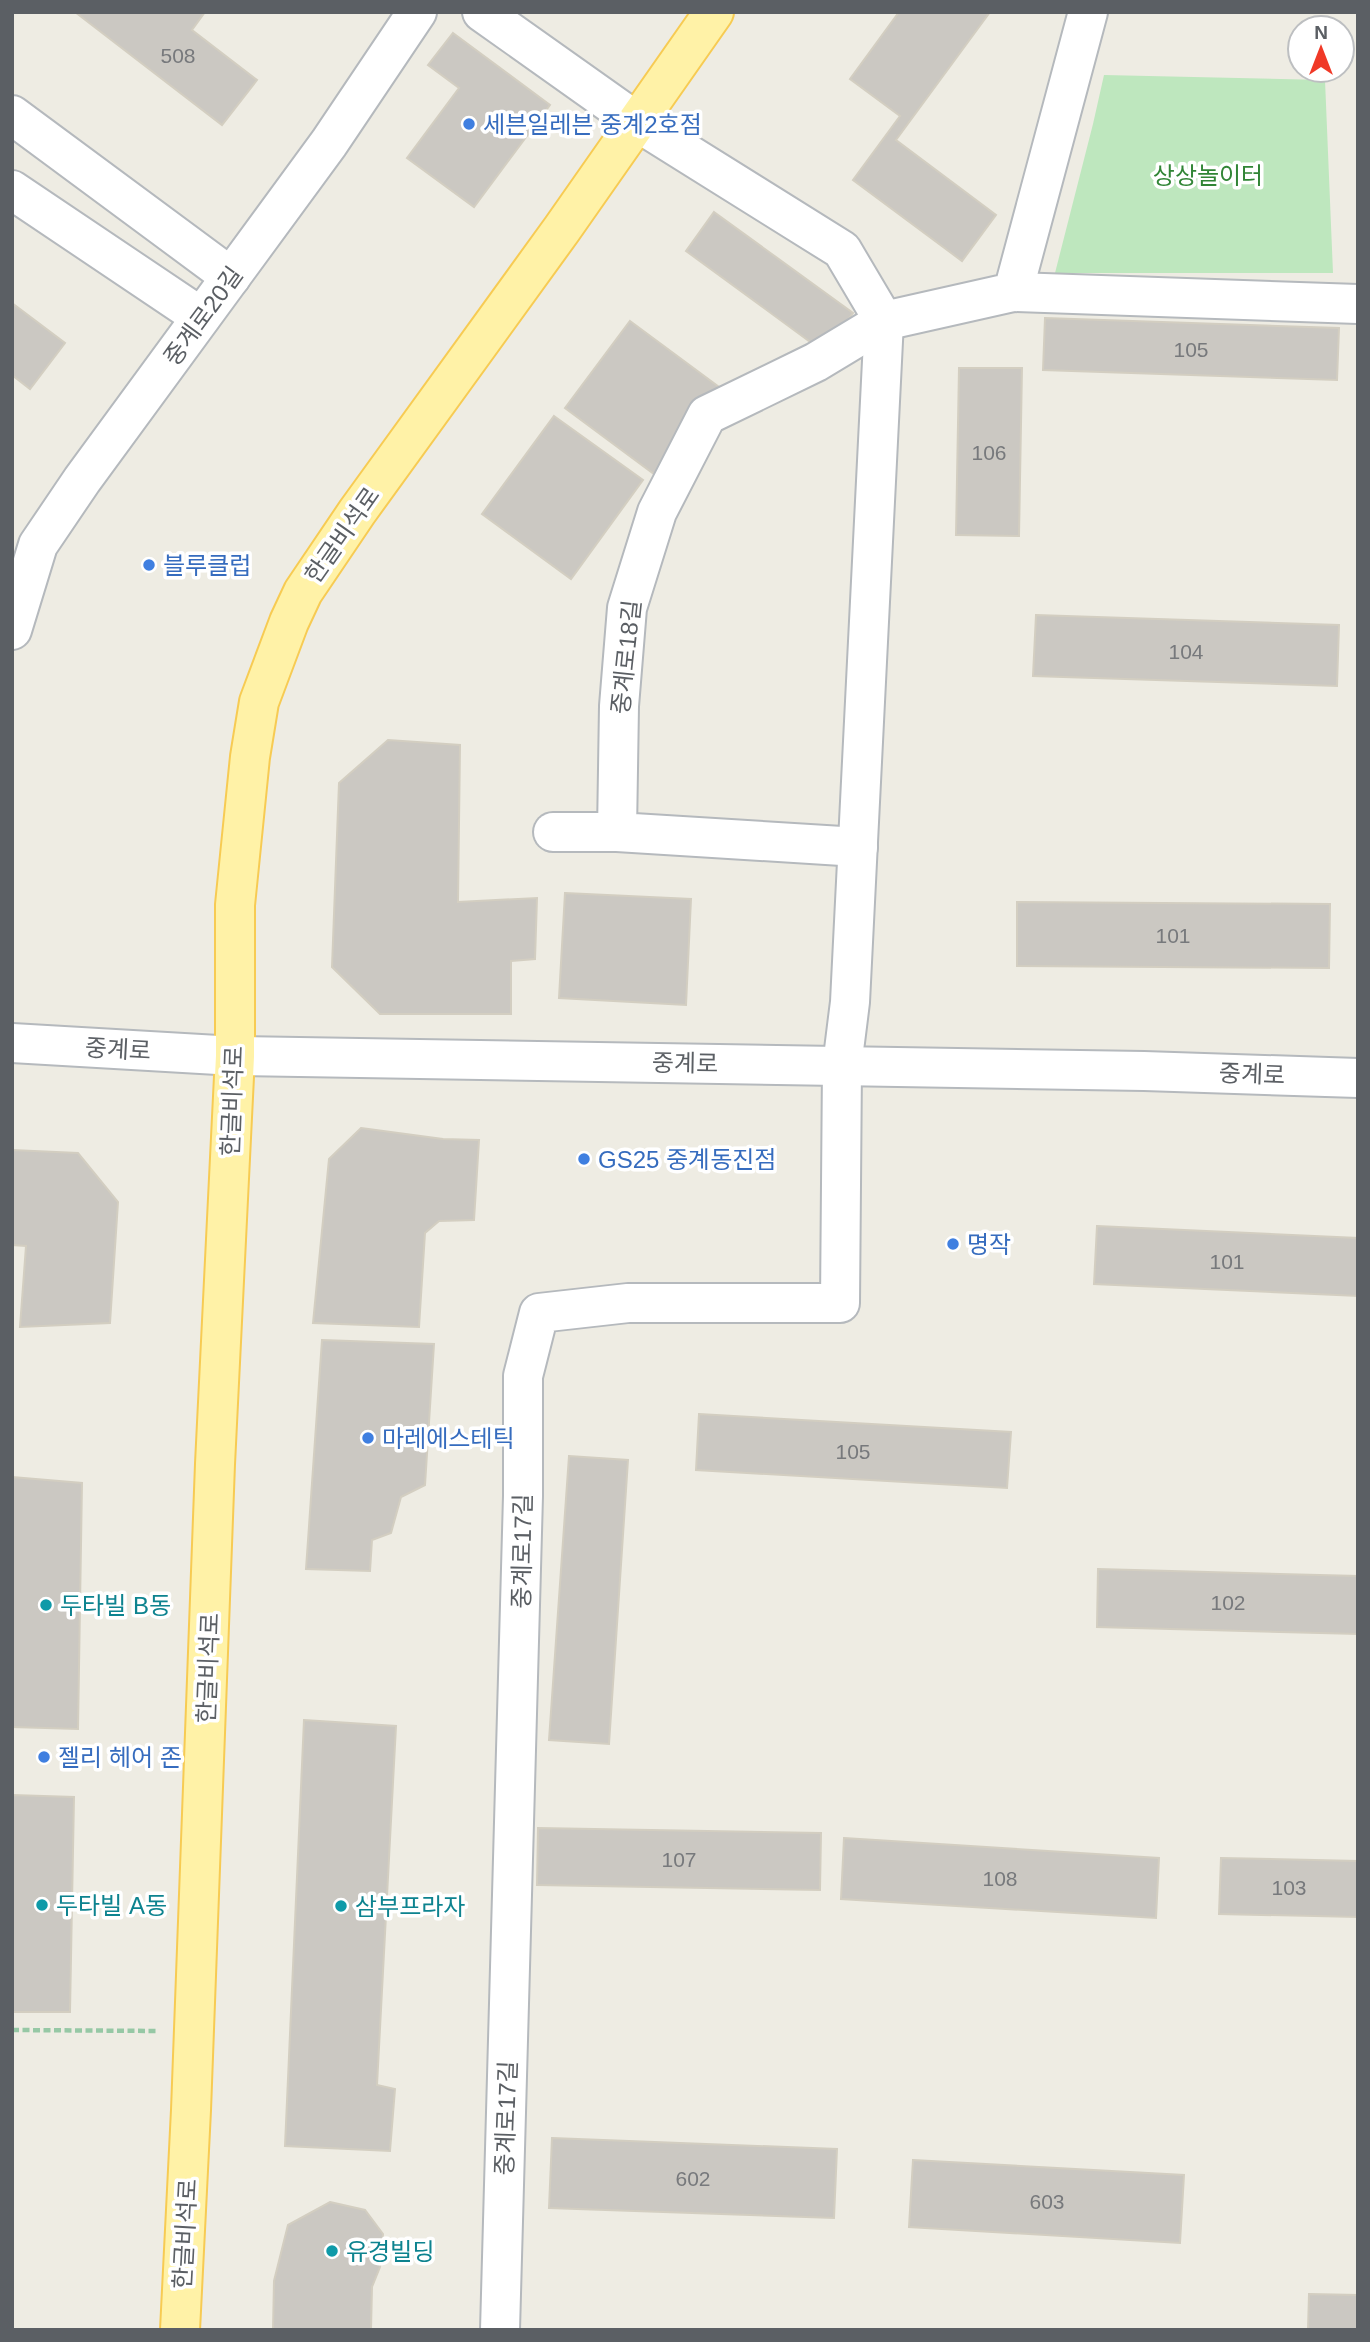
<svg xmlns="http://www.w3.org/2000/svg" width="1370" height="2342" viewBox="0 0 1370 2342" font-family="Arial,'Noto Sans KR',sans-serif">
<style>
.green{fill:#bee7be}
.building{fill:#cbc8c2;stroke:#d3cec1;stroke-width:2}
.lines{fill:none;stroke-linecap:round;stroke-linejoin:round}
.minor-casing{stroke:#b5b9bd;stroke-width:42}
.major-casing{stroke:#f7cb53;stroke-width:42}
.path{stroke:#96c8a5;stroke-width:4.5;stroke-dasharray:7 3.5;stroke-linecap:butt}
.minor{stroke:#fff;stroke-width:38}
.major{stroke:#fff2a7;stroke-width:38}
.shop-dot{fill:#3f7fe0;stroke:#fff;stroke-width:2.5}
.culture-dot{fill:#0f9aa8;stroke:#fff;stroke-width:2.5}
.labels{text-anchor:middle;dominant-baseline:central;stroke-width:7;stroke-linejoin:round;paint-order:stroke}
.number-label{font-size:21px;fill:#77797c}
.shop-label{font-size:24px;fill:#366cbe;stroke:#fff;text-anchor:start}
.park-label{font-size:24px;fill:#318536;stroke:#fff}
.street-label{font-size:24px;fill:#5b5f64;stroke:#fff}
.culture-label{font-size:24px;fill:#0d838f;stroke:#fff;text-anchor:start}
</style>
<rect width="100%" height="100%" fill="#eeece3"/>
<path class="green" d="M1104,75l221,5 8,193h-278l38,-149z"/>
<g class="building">
<path d="M75,12h130l-13,18 65,50 -35,45z"/>
<path d="M899,12h91l-94,128 100,75 -34,46 -109,-81 47,-64 -50,-37z"/>
<path d="M453,33l97,72 -76,102 -67,-49 52,-70 -31,-23z"/>
<path d="M714,212l139,101 -29,39 -138,-101z"/>
<path d="M12,303l53,40 -35,46 -18,-14z"/>
<path d="M1045,318l294,10 -2,52 -294,-10z"/>
<path d="M630,321l89,66 -65,87 -89,-66z"/>
<path d="M959,368h63l-3,168 -63,-1z"/>
<path d="M554,416l89,64 -72,99 -89,-65z"/>
<path d="M1036,615l303,10 -2,61 -304,-10z"/>
<path d="M388,740l72,5 -2,157 79,-4 -2,61 -24,2v53h-131l-48,-47 7,-184z"/>
<path d="M565,893l126,6 -5,106 -127,-7z"/>
<path d="M1017,902l313,2 -1,64 -312,-2z"/>
<path d="M361,1128l82,11 36,1 -5,80 -35,1 -14,12 -6,94 -106,-4 16,-164z"/>
<path d="M12,1150l66,3 40,49 -8,121 -90,4 6,-81 -14,-1z"/>
<path d="M1097,1226l261,12v58l-264,-12z"/>
<path d="M322,1340l112,4 -9,141 -24,12 -10,36 -19,7 -2,31 -64,-2z"/>
<path d="M699,1414l312,18 -4,56 -311,-18z"/>
<path d="M569,1456l59,4 -19,284 -60,-4z"/>
<path d="M12,1477l70,6 -4,246 -66,-2z"/>
<path d="M1098,1569l260,7v58l-261,-7z"/>
<path d="M304,1720l92,6 -19,359 18,4 -5,62 -105,-5z"/>
<path d="M12,1795l62,2 -4,215h-58z"/>
<path d="M538,1828l283,5 -1,57 -283,-5z"/>
<path d="M844,1838l315,20 -3,60 -315,-19z"/>
<path d="M1221,1858l137,3v56l-139,-3z"/>
<path d="M552,2138l285,11 -3,69 -285,-10z"/>
<path d="M913,2160l271,15 -4,68 -271,-16z"/>
<path d="M330,2202l35,8 18,24 -3,33 -8,20 -1,43h-98l1,-49 14,-56z"/>
<path d="M1309,2294l49,1v35h-50z"/>
</g>
<g class="lines">
<defs>
<g id="minor">
<path d="M482,12l155,110 205,128 42,71 -34,681 -8,64 -2,237h-212l-89,10 -16,63v120l-23,834"/>
<path d="M12,115l219,162"/>
<path d="M12,190l189,127"/>
<path d="M1013,292l345,12"/>
<path d="M12,630l26,-85 44,-65 247,-337 88,-131"/>
<path d="M553,832h64"/>
<path d="M858,847l-241,-15 2,-126 8,-98 30,-96 50,-97 109,-53 68,-41 129,-29 75,-280"/>
<path d="M12,1043l223,13 909,15 214,7"/>
</g>
<path id="major" d="M180,2330l11,-220 24,-646 20,-408v-151l15,-148 9,-55 30,-80 14,-30 54,-80 205,-283 152,-217"/>
</defs>
<use href="#minor" class="minor-casing"/>
<use href="#major" class="major-casing"/>
<path class="path" d="M12,2030l146,1"/>
<use href="#minor" class="minor"/>
<use href="#major" class="major"/>
</g>
<g class="shop-dot">
<circle cx="469" cy="124" r="7"/>
<circle cx="149" cy="565" r="7"/>
<circle cx="584" cy="1159" r="7"/>
<circle cx="953" cy="1244" r="7"/>
<circle cx="368" cy="1438" r="7"/>
<circle cx="44" cy="1757" r="7"/>
</g>
<g class="culture-dot">
<circle cx="46" cy="1605" r="7"/>
<circle cx="42" cy="1905" r="7"/>
<circle cx="341" cy="1906" r="7"/>
<circle cx="332" cy="2251" r="7"/>
</g>
<g class="labels">
<g class="number-label">
<text x="178" y="55">508</text>
<text x="1191" y="349">105</text>
<text x="989" y="452">106</text>
<text x="1186" y="651">104</text>
<text x="1173" y="935">101</text>
<text x="1227" y="1261">101</text>
<text x="853" y="1451">105</text>
<text x="1228" y="1602">102</text>
<text x="679" y="1859">107</text>
<text x="1000" y="1878">108</text>
<text x="1289" y="1887">103</text>
<text x="693" y="2178">602</text>
<text x="1047" y="2201">603</text>
</g>
<g class="shop-label">
<text x="483" y="124">세븐일레븐 중계2호점</text>
<text x="163" y="565">블루클럽</text>
<text x="598" y="1159">GS25 중계동진점</text>
<text x="967" y="1244">명작</text>
<text x="382" y="1438">마레에스테틱</text>
<text x="58" y="1757">젤리 헤어 존</text>
</g>
<g class="park-label">
<text x="1208" y="175">상상놀이터</text>
</g>
<g class="street-label">
<text transform="translate(203 316) rotate(-54)">중계로20길</text>
<text transform="translate(342 535) rotate(-55)">한글비석로</text>
<text transform="translate(626 657) rotate(-84)">중계로18길</text>
<text transform="translate(118 1049) rotate(3)">중계로</text>
<text transform="translate(685 1063) rotate(1)">중계로</text>
<text transform="translate(1252 1074) rotate(2)">중계로</text>
<text transform="translate(232 1101) rotate(-88)">한글비석로</text>
<text transform="translate(522 1551) rotate(-89)">중계로17길</text>
<text transform="translate(208 1668) rotate(-88)">한글비석로</text>
<text transform="translate(506 2118) rotate(-88)">중계로17길</text>
<text transform="translate(185 2234) rotate(-87)">한글비석로</text>
</g>
<g class="culture-label">
<text x="60" y="1605">두타빌 B동</text>
<text x="56" y="1905">두타빌 A동</text>
<text x="355" y="1906">삼부프라자</text>
<text x="346" y="2251">유경빌딩</text>
</g>
</g>
<rect width="1370" height="2342" fill="none" stroke="#5b5f64" stroke-width="28"/>
<g transform="translate(1321 49)"><circle r="33" fill="#ffffff" stroke="#bdbfc1" stroke-width="2"/>
<path d="M0-5L12 26L0 18L-12 26Z" fill="#f03927"/>
<text y="-10" font-size="19" font-weight="bold" text-anchor="middle" fill="#5b5f64">N</text>
</g>
</svg>
